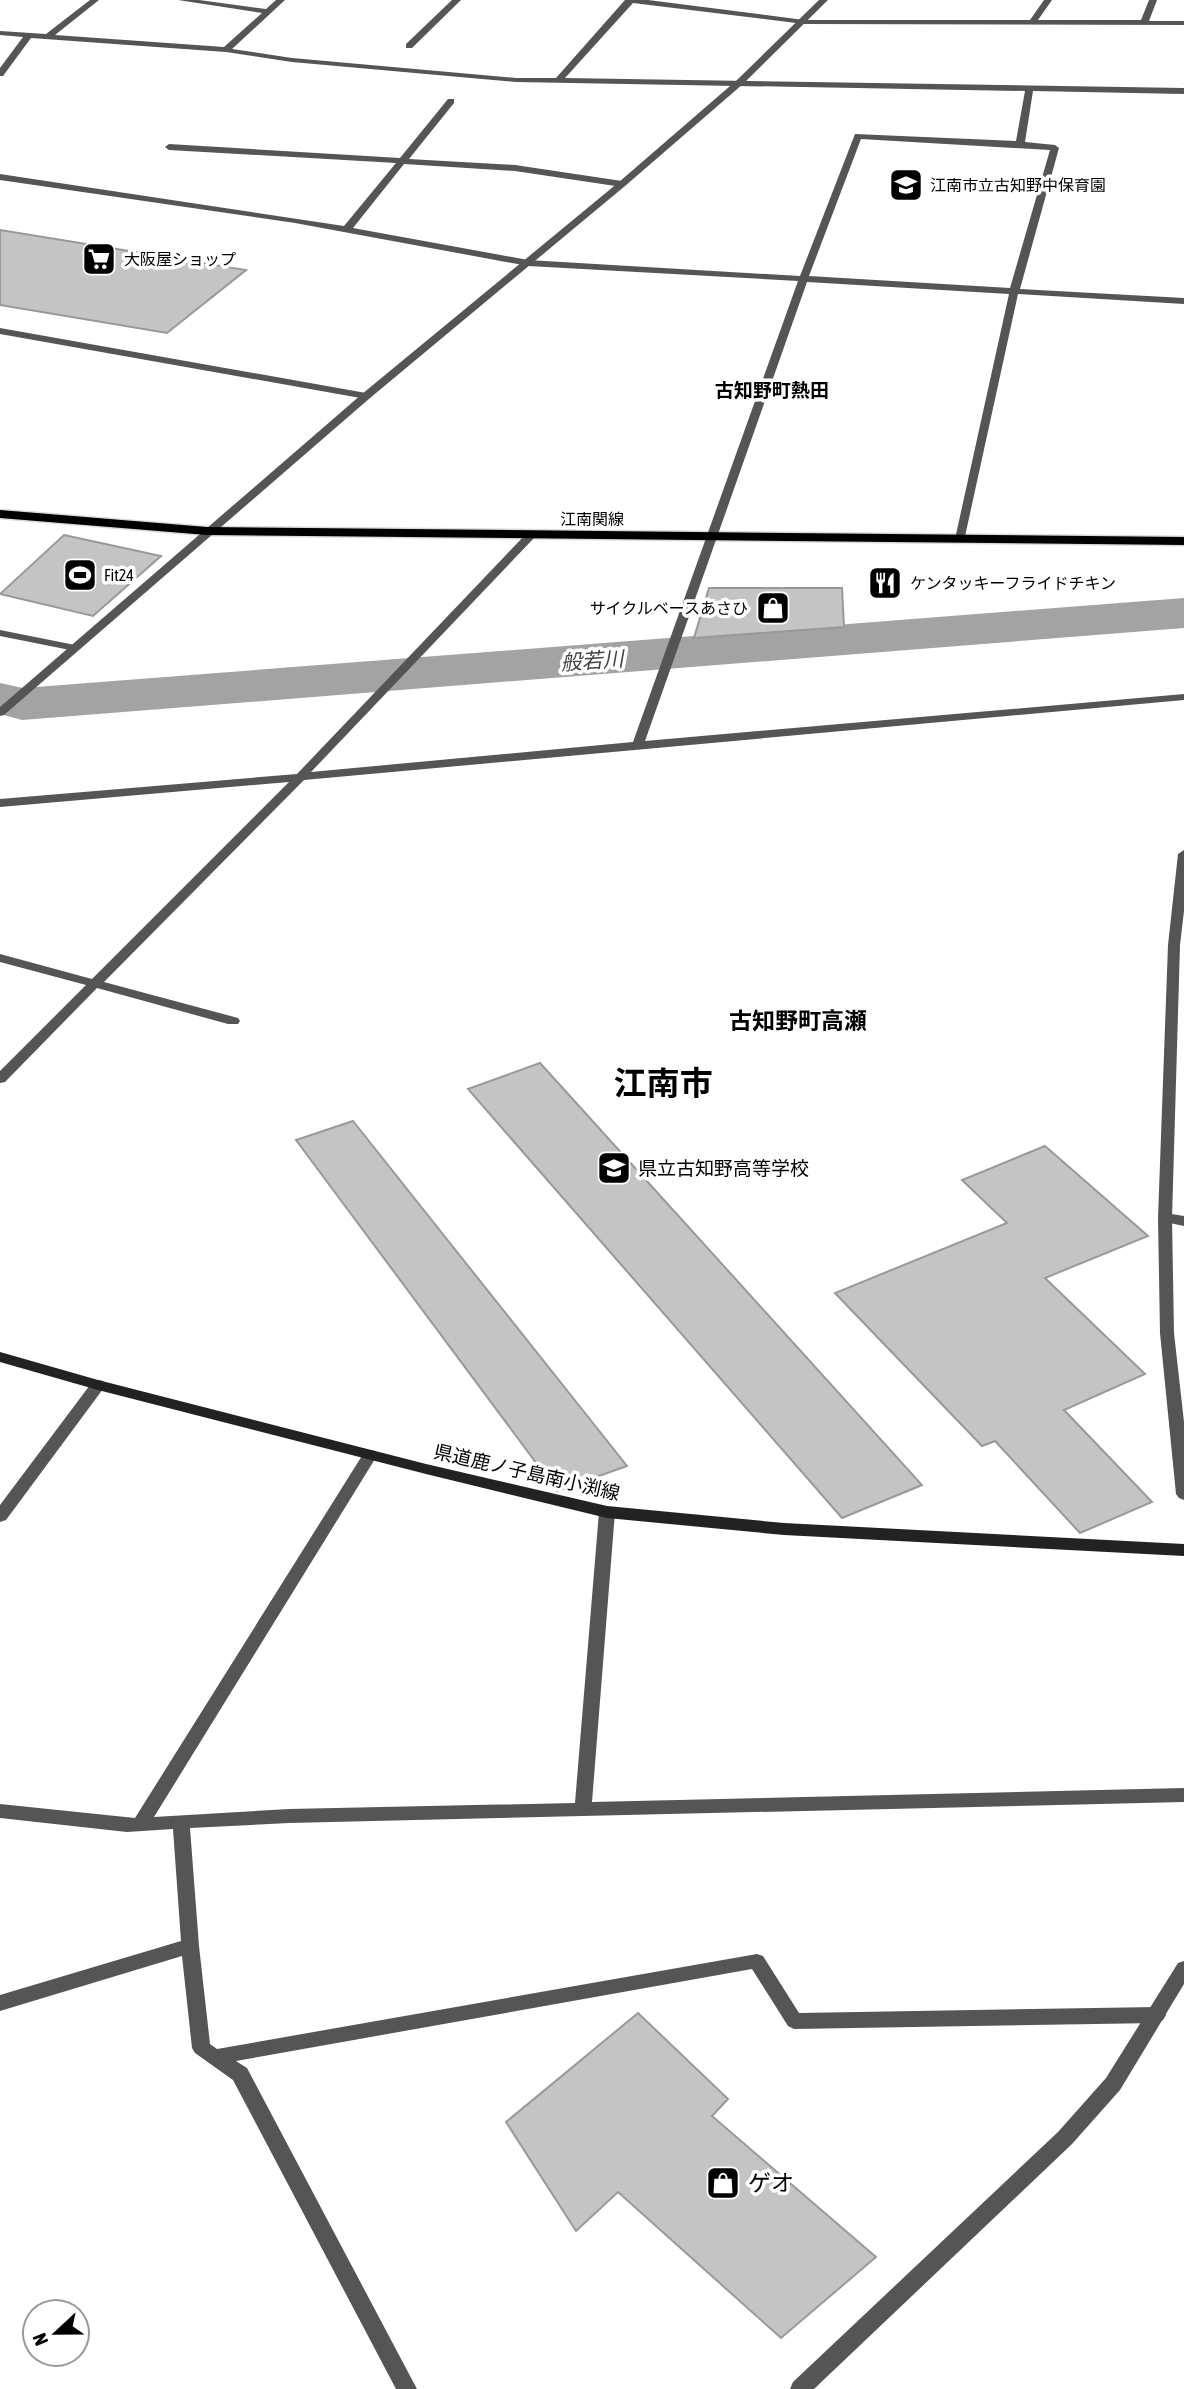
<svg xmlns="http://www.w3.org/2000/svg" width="1184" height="2389" viewBox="0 0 1184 2389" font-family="'Asap Condensed','Noto Sans JP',sans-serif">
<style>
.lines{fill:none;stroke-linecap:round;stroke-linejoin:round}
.river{fill:#a3a3a3;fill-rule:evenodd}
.building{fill:#c4c4c4;stroke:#999;stroke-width:2}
.primary-casing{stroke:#dbdbdb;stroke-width:3}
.minor{fill:#555;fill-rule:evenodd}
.tertiary{fill:#555;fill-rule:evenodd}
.secondary{fill:#222;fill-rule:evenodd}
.primary{fill:#000;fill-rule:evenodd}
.labels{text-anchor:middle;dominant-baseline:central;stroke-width:7;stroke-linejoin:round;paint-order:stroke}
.far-poi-label{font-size:16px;fill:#000;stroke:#fff;text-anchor:start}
.far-street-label{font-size:16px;fill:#000;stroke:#fff}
.far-quarter-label{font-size:19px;font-weight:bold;fill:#000;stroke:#fff}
.poi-label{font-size:19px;fill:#000;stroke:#fff;text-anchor:start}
.street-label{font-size:19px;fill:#000;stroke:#fff}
.water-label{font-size:21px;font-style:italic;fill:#444;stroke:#fff}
.quarter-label{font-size:23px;font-weight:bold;fill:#000;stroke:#fff}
.near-poi-label{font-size:23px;fill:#000;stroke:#fff;text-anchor:start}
.town-label{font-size:33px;font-weight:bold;fill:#000;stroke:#fff}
</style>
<rect width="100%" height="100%" fill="#fff"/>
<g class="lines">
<path class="river" d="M1184,598v30l-1162,92 -22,-6v-31l23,5z"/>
</g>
<g class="building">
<path d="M0,230l246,40 -79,63 -167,-28z"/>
<path d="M64,535l97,21 -68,60 -93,-22z"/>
<path d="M709,588h133l2,39 -150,11z"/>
<path d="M540,1063l382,422 -80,33 -374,-429z"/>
<path d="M353,1121l274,345 -70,25 -261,-351z"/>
<path d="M1045,1146l103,90 -103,42 100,96 -81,36 88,92 -72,31 -85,-92 -13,5 -147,-153 172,-70 -45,-43z"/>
<path d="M638,2013l90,86 -16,17 164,141 -95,81 -163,-146 -42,39 -70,-109z"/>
</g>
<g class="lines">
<defs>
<path id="primary" d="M0,510l207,17 977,10v8l-977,-10 -207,-17z"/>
</defs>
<use href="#primary" class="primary-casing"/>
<g class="minor">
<path d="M90,0h9l-44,35 169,12 38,-34 -84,-13h21l67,9 10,-9h9l-53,49 60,9 224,20h40l69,-78h23l156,20h226l14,-20h8l-14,20h103l8,-20h8l-8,21h35v4l-380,-1 -171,-21 -68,75 619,10v6l-151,-3 -8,51 30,3 4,3 -39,141 164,9v6l-166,-10 -54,247h-8l-1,-2 54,-245 -202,-12 -162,459 539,-47v6l-880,80 -200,202 134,36 2,3 -2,3h-10l-131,-36 -92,94 -5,1v-12l86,-86 -86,-23v-8l92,25 197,-197 -289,25v-8l297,-25 229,-240h8v4l-223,234 322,-30 165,-461 -270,-15 -233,-43 -295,-43v-6l344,52 52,-63 -227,-13 -4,-3 4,-3 231,14 48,-59h6v4l-45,56 106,6 107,16 4,3 -4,3 -107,-16 -111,-7 -51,64 175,32 272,16 55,-142 161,7 9,-50 -509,-9 -224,-20 -66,-10 -195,-14 -28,38h-3v-8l23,-31 -23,-2v-4l46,3zM861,139l189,11 -40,138 -201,-12z"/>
<path d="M452,0h9l-49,48h-6v-4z"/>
<path d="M0,328l366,65 5,3 -5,3 -366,-65z"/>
<path d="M0,630l75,15 6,3 -6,3 -75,-15z"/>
<path d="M1165,1213l19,3v10l-24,-5 -2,-3z"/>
<path d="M98,1380l5,1 2,4 -2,4 -97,131 -6,2v-17l93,-124z"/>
<path d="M370,1450l5,1 3,4 -3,4 -221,358 135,-8 286,-6 24,-291 2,-4h12l2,4 -23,290 592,-14v14l-895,21 -99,5 9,118 11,98 7,5 540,-95 6,2 36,57 358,-6 6,3 3,5 -3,5 -6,3 -363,6 -6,-3 -36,-57 -516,92 11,7 170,321h-21l-163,-309 -38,-27 -3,-5 -10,-92 -182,55v-16l181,-54 -8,-112 -46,3 -127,-14v-14l135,14 230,-367z"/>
</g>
<g class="tertiary">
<path d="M819,0h9l-85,84 -118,102 -255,212 -366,317 -4,1v-9l362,-313 257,-212 118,-102z"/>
<path d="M1184,850v61l-4,34 -8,273 2,115 10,89v78l-5,-2 -3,-4 -16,-161 -2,-115 10,-273 10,-91z"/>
<path d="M1184,1961v23l-64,106 -48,54 -258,245h-24l3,-7 265,-250 48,-54 72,-115z"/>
</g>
<path class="secondary" d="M0,1352l98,28 328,84 181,42 177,17 400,21v12l-400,-21 -177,-17 -181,-44 -328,-84 -98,-28z"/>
<use href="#primary" class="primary"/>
</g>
<defs>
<symbol id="school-square" viewBox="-11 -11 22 22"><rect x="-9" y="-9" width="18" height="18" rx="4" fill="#000" stroke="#fff"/><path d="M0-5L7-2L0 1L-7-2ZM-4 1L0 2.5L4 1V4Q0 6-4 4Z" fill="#fff"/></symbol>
<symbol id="supermarket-square" viewBox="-11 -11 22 22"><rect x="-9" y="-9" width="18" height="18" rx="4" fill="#000" stroke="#fff"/><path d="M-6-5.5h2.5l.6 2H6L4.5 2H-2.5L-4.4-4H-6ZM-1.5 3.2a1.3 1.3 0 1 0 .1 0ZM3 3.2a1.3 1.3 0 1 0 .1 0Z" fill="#fff"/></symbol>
<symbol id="stadium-square" viewBox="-11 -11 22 22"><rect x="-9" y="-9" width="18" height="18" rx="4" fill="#000" stroke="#fff"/><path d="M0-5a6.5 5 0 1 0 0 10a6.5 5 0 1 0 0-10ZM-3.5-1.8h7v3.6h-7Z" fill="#fff"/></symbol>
<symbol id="restaurant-square" viewBox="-11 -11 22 22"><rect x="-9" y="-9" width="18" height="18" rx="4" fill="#000" stroke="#fff"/><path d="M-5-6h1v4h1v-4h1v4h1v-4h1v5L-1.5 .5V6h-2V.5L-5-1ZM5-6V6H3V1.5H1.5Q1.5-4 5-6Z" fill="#fff"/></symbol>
<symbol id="shop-square" viewBox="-11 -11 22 22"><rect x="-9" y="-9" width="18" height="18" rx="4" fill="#000" stroke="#fff"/><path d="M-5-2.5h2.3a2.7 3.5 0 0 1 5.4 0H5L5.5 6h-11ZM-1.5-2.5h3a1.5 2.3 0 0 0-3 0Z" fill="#fff"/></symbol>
</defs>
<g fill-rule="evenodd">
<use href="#school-square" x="887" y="166" width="38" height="38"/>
<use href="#supermarket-square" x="80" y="240" width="38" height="38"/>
<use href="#stadium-square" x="61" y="556" width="38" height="38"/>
<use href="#restaurant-square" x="866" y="564" width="38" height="38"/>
<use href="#shop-square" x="754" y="589" width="38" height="38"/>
<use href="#school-square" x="595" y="1149" width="38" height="38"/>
<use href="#shop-square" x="704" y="2164" width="38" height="38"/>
</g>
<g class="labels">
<g class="far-poi-label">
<text x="930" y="185">江南市立古知野中保育園</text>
<text x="124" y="259">大阪屋ショップ</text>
<text x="104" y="575">Fit24</text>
<text x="910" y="583">ケンタッキーフライドチキン</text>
<text x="748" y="608" text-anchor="end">サイクルベースあさひ</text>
</g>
<g class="far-street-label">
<text x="592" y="519">江南関線</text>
</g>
<g class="far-quarter-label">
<text x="772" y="390">古知野町熱田</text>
</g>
<g class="poi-label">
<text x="638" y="1168">県立古知野高等学校</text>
</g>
<g class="street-label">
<text transform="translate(527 1472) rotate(13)">県道鹿ノ子島南小渕線</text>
</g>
<g class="water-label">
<text transform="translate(592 660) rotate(-4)">般若川</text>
</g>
<g class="quarter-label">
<text x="798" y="1021">古知野町高瀬</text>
</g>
<g class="near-poi-label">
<text x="748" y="2183">ゲオ</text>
</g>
<g class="town-label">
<text x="663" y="1083">江南市</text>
</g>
</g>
<g transform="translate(56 2333) rotate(248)"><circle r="33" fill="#ffffff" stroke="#999999" stroke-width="2"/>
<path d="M0-5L12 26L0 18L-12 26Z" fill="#000000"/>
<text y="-10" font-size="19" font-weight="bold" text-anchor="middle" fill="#000000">N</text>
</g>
</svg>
